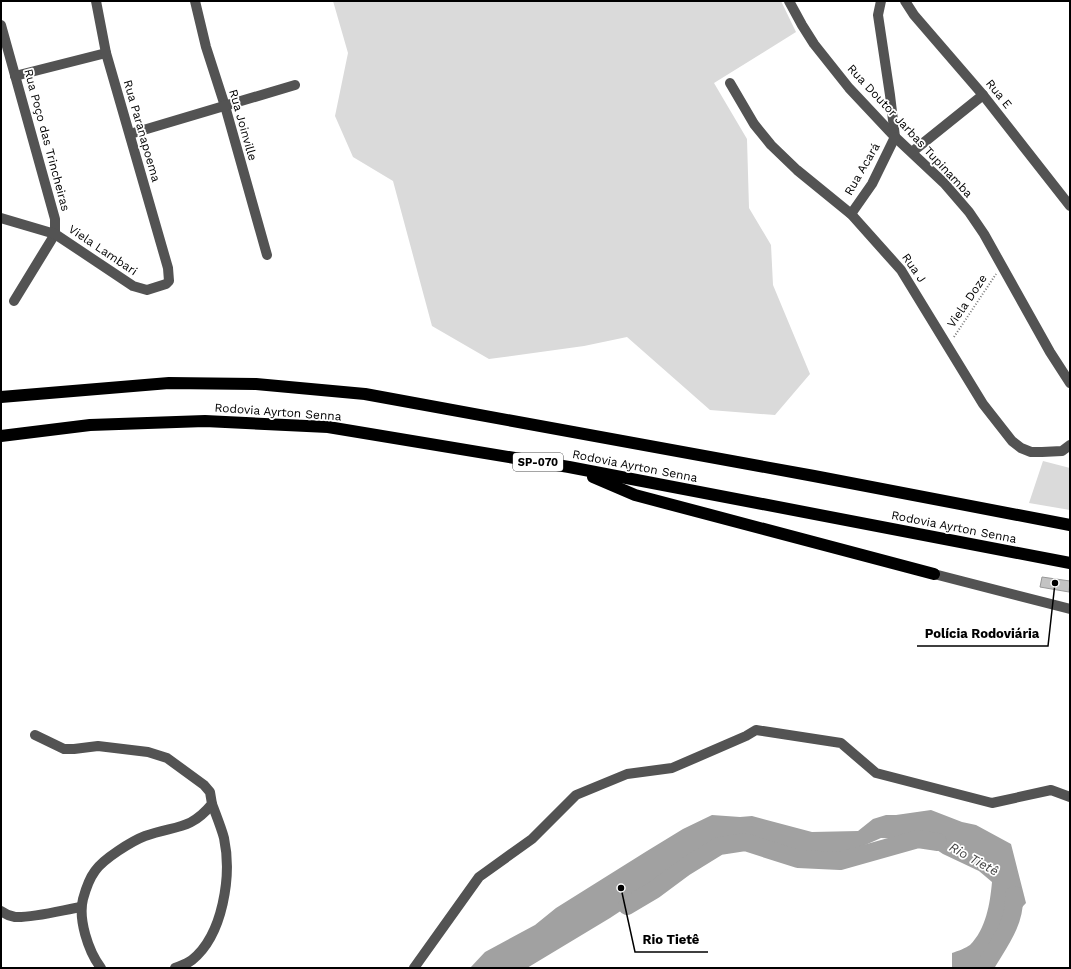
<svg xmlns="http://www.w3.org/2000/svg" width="1071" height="969" viewBox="0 0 1071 969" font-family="'Work Sans',sans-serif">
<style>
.green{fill:#dadada}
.water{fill:#a1a1a1}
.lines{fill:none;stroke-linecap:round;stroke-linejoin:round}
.river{stroke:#a1a1a1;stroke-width:18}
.building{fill:#c3c3c3;stroke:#979797}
.path{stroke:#757575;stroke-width:2;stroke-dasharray:1 2;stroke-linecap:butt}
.minor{stroke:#535353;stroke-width:10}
.highway{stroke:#000;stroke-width:12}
.labels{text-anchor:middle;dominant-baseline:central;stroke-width:3.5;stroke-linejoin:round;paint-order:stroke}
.shield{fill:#fff;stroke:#4c4c4c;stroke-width:1}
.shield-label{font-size:11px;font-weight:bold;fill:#000}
.street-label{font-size:12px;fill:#000;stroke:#fff}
.water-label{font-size:13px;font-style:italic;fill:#424242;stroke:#fff}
.leader{fill:none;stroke:#000;stroke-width:1.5}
.callout-dot{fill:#000;stroke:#fff;stroke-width:1.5}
.callout-label{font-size:13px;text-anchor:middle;font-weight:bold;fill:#000;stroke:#fff;stroke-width:3.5;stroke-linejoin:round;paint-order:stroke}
</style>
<rect width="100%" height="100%" fill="#fff"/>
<g class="green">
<path d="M333,1h448l15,31 -82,51 33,56 2,69 22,37 2,40 37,89 -35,41 -65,-5 -83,-73 -43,9 -95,13 -57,-33 -39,-145 -40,-24 -18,-41 13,-63z"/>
<path d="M1043,461l27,7v42l-41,-7z"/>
</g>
<path class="water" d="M931,810l31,12 14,3 35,19 15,59 -22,23 -18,30 -2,12h-32v-15c6,-2 14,-5 18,-8 16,-16 20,-41 22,-63l-13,-11 -36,-17 -9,-6 -9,-4 -21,-5 -23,-1 -45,20 -21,5 -20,-2 -29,-12 -15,-11 -44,12 -20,11 -25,17 -14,15 -38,25 -83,50h-57l15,-16 50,-27 21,-17 91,-57 36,-22 29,-14 28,2 12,-1 60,16 46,-1 15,-12 13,-4h10z"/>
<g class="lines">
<g class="river">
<path d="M627,906l27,-16 31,-23 34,-21 26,-4 53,17 42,2 78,-22 20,3"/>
<path d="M984,968c13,-23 32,-45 30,-73"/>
</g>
</g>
<path class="building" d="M1042,577l28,4 -1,11 -29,-5z"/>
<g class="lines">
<path class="path" d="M954,337l42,-63"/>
<g class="minor">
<path d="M195,1l11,46 19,59 42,149"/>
<path d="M789,1l13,24 12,19 35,44 46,49 49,46 25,29 15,22 66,118 20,31"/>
<path d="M881,1l-3,14 12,80 5,42"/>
<path d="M905,1l9,14 69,80 87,111"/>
<path d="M1,25l54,194v15l-41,67"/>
<path d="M15,76l91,-23"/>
<path d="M730,83l24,41 17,21 26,25 54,44 50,56 82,134 29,37 9,7 10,4h11l20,-1 8,-6"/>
<path d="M130,134l165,-49"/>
<path d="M912,152l71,-57"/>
<path d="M851,214l21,-30 23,-47"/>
<path d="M1,218l54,16 78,52 14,4 19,-6 3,-3 -1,-13 -62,-215 -10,-52"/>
<path d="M934,574l136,35"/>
<path d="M35,735l29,14h10l24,-3 50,6 19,6 37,27 6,7 2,12c-22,27 -37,21 -67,32 -13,5 -42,23 -50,35 -6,8 -9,17 -12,28 -5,20 5,52 18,69"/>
<path d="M1,911c4,3 9,5 14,6 18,1 48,-7 66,-10"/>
<path d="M175,968c5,-2 12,-4 17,-8 31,-25 40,-84 32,-122 -3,-11 -8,-23 -12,-34"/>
<path d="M414,968l65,-91 53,-38 44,-44 51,-21 45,-6 74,-32 10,-6 85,13 35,30 116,30 59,-13 19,7"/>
</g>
<g class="highway">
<path d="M1,397l168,-14 87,1 109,10 449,82 256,49"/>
<path d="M1,436l89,-11 115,-4 123,6 241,40 501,96"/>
<path d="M593,477l42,18 299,79"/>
</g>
</g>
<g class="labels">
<rect class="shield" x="513" y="453" width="50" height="18" rx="3"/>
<g class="shield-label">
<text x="538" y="462">SP-070</text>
</g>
<g class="street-label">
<text transform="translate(999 94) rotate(51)">Rua E</text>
<text transform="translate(243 125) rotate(74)">Rua Joinville</text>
<text transform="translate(142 131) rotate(74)">Rua Paranapoema</text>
<text transform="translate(910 131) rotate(47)">Rua Doutor Jarbas Tupinamba</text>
<text transform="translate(47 140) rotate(75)">Rua Poço das Trincheiras</text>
<text transform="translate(862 169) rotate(-60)">Rua Acará</text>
<text transform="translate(103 250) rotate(34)">Viela Lambari</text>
<text transform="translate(914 268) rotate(55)">Rua J</text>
<text transform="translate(967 301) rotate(-56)">Viela Doze</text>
<text transform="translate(278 412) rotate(4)">Rodovia Ayrton Senna</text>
<text transform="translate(635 466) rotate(11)">Rodovia Ayrton Senna</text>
<text transform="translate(954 527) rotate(11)">Rodovia Ayrton Senna</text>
</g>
<g class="water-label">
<text transform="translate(974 859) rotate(29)">Rio Tietê</text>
</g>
</g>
<path class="leader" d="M1055 583L1048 646H917M621 888L635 952H708"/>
<g class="callout-dot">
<circle cx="1055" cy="583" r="4"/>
<circle cx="621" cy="888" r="4"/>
</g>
<g class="callout-label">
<text x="982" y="638">Polícia Rodoviária</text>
<text x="671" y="944">Rio Tietê</text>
</g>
<rect width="1071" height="969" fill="none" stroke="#000000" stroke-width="4"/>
</svg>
